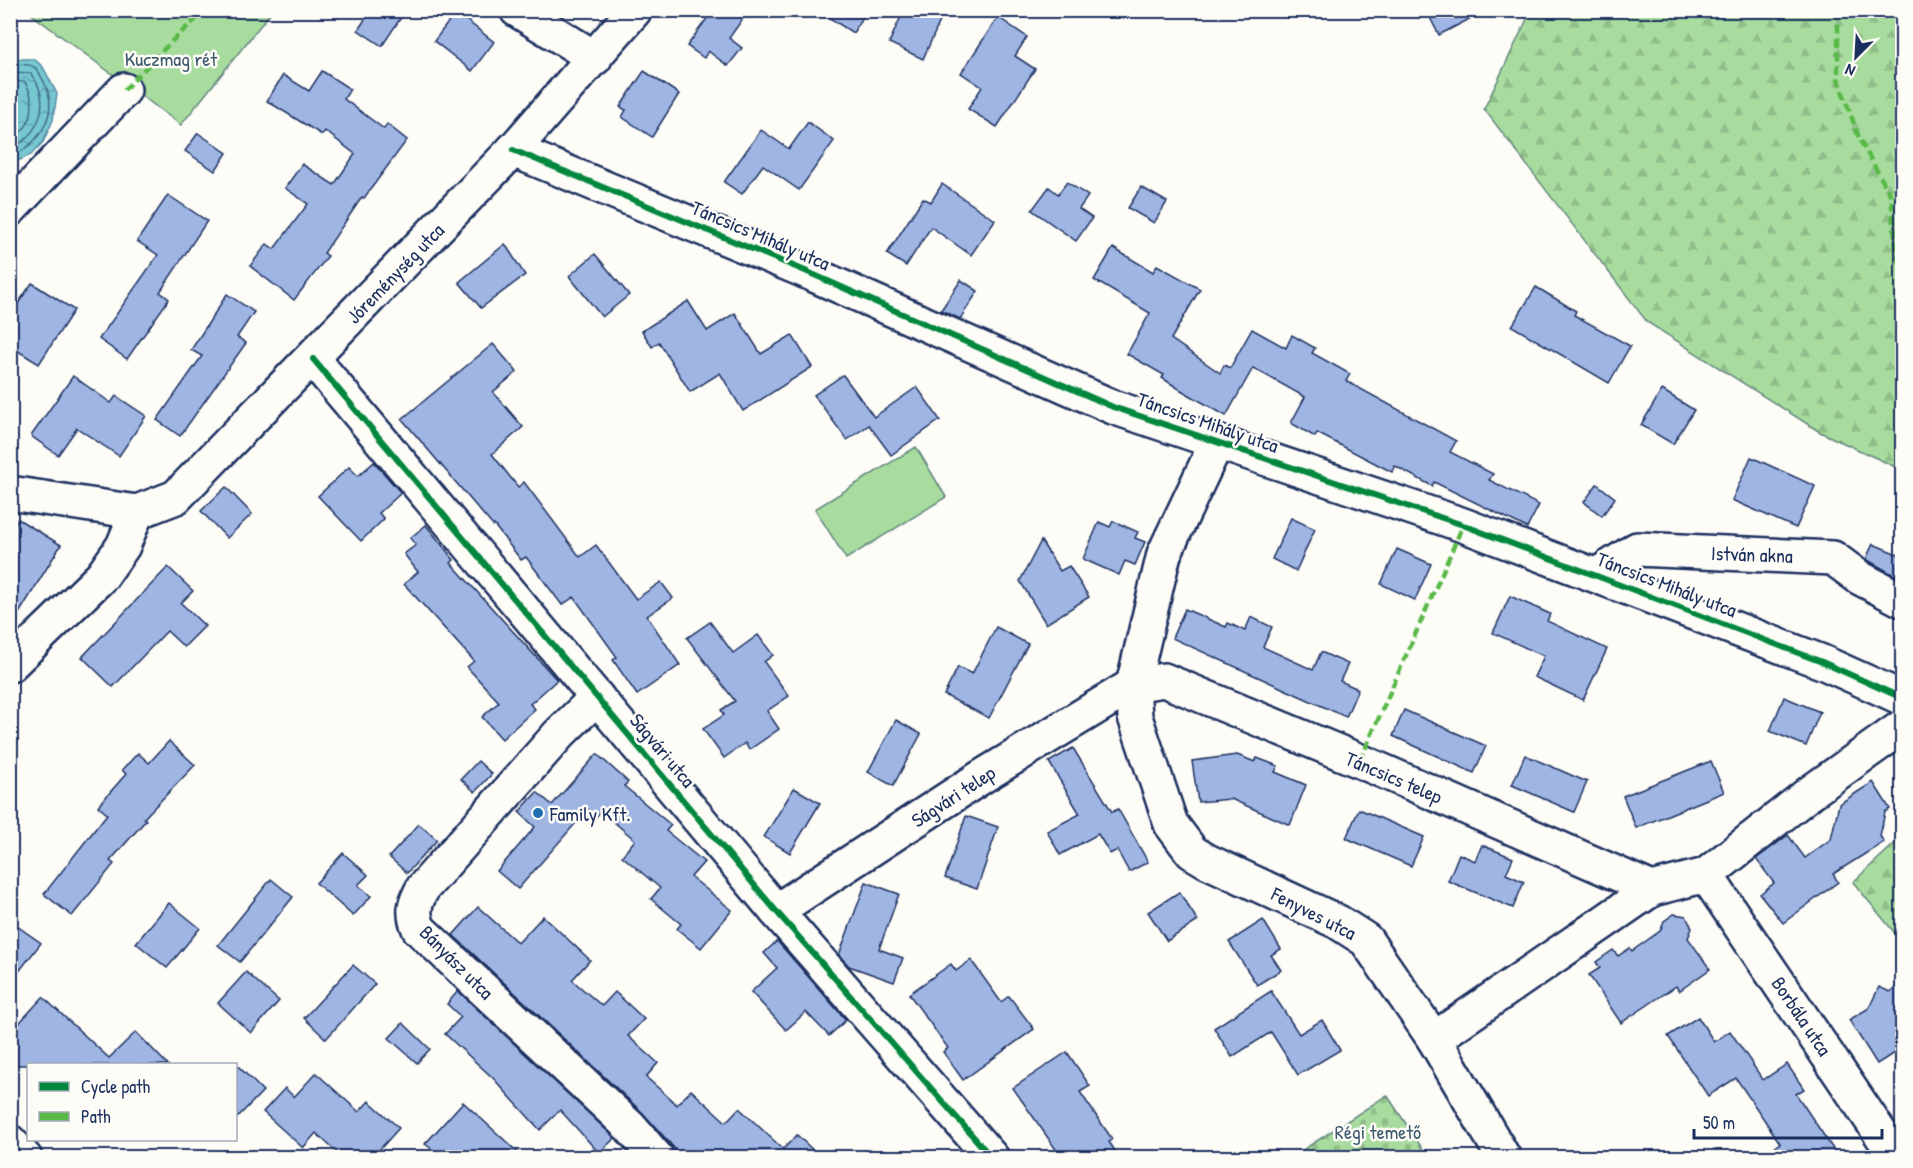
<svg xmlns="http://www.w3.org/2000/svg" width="1913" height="1168" viewBox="0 0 1913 1168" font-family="'Patrick Hand',sans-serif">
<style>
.forest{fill:url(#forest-firs);stroke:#62867e;stroke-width:1.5}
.cemetery{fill:url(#cemetery-stones);stroke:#62867e;stroke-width:1.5}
.park{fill:#a8dc9e;stroke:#62867e;stroke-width:1.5}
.water{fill:url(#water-ripples);stroke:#528aa3;stroke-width:1.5}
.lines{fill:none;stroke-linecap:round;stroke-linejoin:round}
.shore{stroke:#406c8c;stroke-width:1.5}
.building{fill:#9fb5e3;stroke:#1b2f5e;stroke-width:1.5}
.minor-casing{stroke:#1b2f5e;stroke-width:38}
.major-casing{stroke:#1b2f5e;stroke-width:38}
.minor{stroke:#fdfcf7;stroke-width:33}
.major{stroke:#fdfcf7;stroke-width:33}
.quiet{stroke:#58b947;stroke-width:4.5;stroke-dasharray:9 4.5;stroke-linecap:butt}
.cycleway-casing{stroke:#fdfcf7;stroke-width:10}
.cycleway{stroke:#00873e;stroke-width:6}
.poi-dot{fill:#1f6fb2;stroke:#fdfcf7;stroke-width:2}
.labels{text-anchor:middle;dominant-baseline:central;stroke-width:5;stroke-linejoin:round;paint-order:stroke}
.park-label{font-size:20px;fill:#3e5a6e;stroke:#fdfcf7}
.street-label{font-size:20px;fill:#1b2f5e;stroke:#fdfcf7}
.poi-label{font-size:20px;fill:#1b2f5e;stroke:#fdfcf7;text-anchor:start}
</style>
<defs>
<pattern id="forest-firs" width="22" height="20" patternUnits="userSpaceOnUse" patternTransform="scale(1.5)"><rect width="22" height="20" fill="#a8dc9e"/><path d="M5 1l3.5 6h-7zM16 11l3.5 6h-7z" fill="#90bd8a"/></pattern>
<pattern id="cemetery-stones" width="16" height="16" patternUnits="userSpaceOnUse" patternTransform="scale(1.5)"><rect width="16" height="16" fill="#a8dc9e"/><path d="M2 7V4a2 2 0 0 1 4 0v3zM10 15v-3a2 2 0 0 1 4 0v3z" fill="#90bd8a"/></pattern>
<pattern id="water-ripples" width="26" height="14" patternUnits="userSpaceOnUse" patternTransform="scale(1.5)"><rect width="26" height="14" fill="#77c7d1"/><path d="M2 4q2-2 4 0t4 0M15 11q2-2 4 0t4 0" fill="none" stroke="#61a2ad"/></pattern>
</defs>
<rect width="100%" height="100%" fill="#fdfcf7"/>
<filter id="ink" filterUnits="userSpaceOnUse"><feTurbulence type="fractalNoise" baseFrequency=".0167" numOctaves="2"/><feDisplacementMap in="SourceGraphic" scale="12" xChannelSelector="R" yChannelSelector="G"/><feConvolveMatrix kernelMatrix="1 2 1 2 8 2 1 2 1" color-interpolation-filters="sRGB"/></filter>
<g filter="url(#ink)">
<g class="forest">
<path d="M1531,11h371v459l-82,-38 -173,-110 -163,-213z"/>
<path d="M1902,837v105l-49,-60z"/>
</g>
<path class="cemetery" d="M1387,1095l41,62h-136z"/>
<g class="park">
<path d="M27,11h245l-91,114z"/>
<path d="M916,447l30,50 -100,62 -31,-50z"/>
</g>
<path class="water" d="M10,59h24l9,8 14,27 -4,26 -10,22 -12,13 -20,9z"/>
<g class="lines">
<g class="shore">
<path d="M10,65c7,0 18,-2 24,2 5,3 7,10 10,15 16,31 -4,62 -34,75"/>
<path d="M10,72l20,1c23,26 10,63 -20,76"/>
<path d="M10,81l15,1c12,20 9,46 -15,57"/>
</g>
</g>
<g class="building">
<path d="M371,10h35l-24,36 -24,-16z"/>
<path d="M713,10h36l-20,28 13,10 -14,18 -20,-15 -4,7 -17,-12z"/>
<path d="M817,10h50l-14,23z"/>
<path d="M904,10h41l-22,49 -34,-16z"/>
<path d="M1426,10h61l-48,25z"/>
<path d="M456,12l38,30 -22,29 -38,-30z"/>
<path d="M998,17l29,20 -12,19 20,13 -38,58 -29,-18 14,-22 -21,-14z"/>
<path d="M322,71l28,18 -6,10 40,30 3,-5 20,16 -43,58 -2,-1 -38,56 4,3 -34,44 -44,-34 17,-22 7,5 34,-45 -23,-16 17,-24 32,21 21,-31 -30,-23 -3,4 -55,-34 16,-26 26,16z"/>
<path d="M644,71l35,23 -27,43 -30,-20 4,-7 -6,-3z"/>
<path d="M808,122l26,19 -35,49 -36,-25 -21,29 -18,-12 37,-52 28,19z"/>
<path d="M198,133l29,20 -12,18 -30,-20z"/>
<path d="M1067,182l21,14 -9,13 13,9 -16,23 -44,-31 17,-23 9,7z"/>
<path d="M942,184l53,36 -24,35 -40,-28 -25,39 -19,-12 36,-56 8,4z"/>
<path d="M1141,187l26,15 -13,21 -26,-15z"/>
<path d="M168,195l39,26 -47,71 9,7 -42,60 -28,-20 59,-84 -21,-14z"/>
<path d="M505,244l20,31 -44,33 -22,-26z"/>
<path d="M1113,248l40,24 4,-7 43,24 -29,50 49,34 4,-8 6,3 22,-39 34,19 6,-13 23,13 -3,5 38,21 -4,7 110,60 -6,11 43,22 -4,6 50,25 -12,23 -93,-46 -2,4 -37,-20 -3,6 -75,-39 -2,4 -24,-14 14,-26 -52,-29 -27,48 -45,-26 -19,-12 2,-3 -37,-21 23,-41 -56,-33z"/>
<path d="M595,254l34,41 -27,22 -33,-41z"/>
<path d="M961,280l17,11 -18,28 -19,-9z"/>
<path d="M32,283l42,27 -35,54 -29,-18v-31z"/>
<path d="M1536,287l40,24 -2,4 56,31 -21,37 -97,-57z"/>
<path d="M227,294l27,18 -17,25 9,6 -66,93 -23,-16 45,-64 -11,-6z"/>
<path d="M688,301l19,30 28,-18 26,41 31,-19 20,32 -69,44 -23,-38 -30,19 -31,-50 -7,5 -10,-16z"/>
<path d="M493,344l24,28 -24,20 30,35 -31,27 26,33 6,-5 56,75 16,-12 40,54 25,-17 12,16 -26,18 33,49 -43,30 -24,-35 4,-3 -43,-60 -12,8 -36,-48 -5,3 -27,-35 -1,1 -91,-107z"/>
<path d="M843,375l31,42 43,-30 23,33 -49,35 -22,-30 -22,15 -33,-45z"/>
<path d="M73,376l38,27 5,-7 30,20 -27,40 -42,-28 -19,27 -27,-19z"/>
<path d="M1662,390l32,20 -21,34 -32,-19z"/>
<path d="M1751,457l64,29 -19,42 -64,-28z"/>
<path d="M374,462l27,31 -22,20 5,6 -23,22 -43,-45 31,-29 9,9z"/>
<path d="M1597,484l18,14 -13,18 -18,-14z"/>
<path d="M226,487l26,27 -25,24 -26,-27z"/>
<path d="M1291,518l24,11 -19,42 -24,-12z"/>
<path d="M18,519l43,26 -51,83v-96z"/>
<path d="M1113,521l25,11 -3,6 10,4 -10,23 -10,-4 -6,14 -36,-16 16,-37 11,5z"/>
<path d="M426,525l28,35 -3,3 106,117 -27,24 5,5 -33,30 -20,-22 17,-15 -32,-35 7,-6 -70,-77 14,-12 -14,-18 12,-9 -6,-7z"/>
<path d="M1041,541l19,30 9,-5 20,31 -43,27 -26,-43z"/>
<path d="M1873,544l29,12 -3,22 -33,-19z"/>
<path d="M1397,549l34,15 -16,36 -34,-16z"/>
<path d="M168,567l25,24 -12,12 24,23 -21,21 -17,-16 -54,56 -31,-30z"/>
<path d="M1510,596l40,18 -3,7 60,28 -24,51 -49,-23 10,-21 -51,-23z"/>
<path d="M1185,609l41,18 2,-4 17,8 6,-14 21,10 -9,20 50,23 8,-18 27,12 -8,17 18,8 -12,28 -174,-79z"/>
<path d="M710,622l23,31 25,-18 15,20 -9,7 25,34 -22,15 12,18 -30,21 -4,-7 -21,15 -21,-29 21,-14 -3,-5 14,-9 -48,-63z"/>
<path d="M996,627l32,17 -39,74 -45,-23 14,-28 14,7z"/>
<path d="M1784,697l36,15 -14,34 -36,-15z"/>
<path d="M1404,710l82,36 -12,27 -81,-37z"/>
<path d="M896,720l25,14 -28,52 -25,-14z"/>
<path d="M169,741l26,24 -51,53 2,2 -36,41 4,3 -42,52 -28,-22 63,-80 -9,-8 28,-32 -4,-4 16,-17 11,10z"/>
<path d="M1073,748l39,64 6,-3 30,53 -19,10 -12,-22 -7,4 -12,-20 -38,21 -13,-24 33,-17 -31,-52z"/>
<path d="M597,754l31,28 -4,4 47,39 -5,6 38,31 -13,15 41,33 -31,38 -24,-19 4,-5 -30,-25 9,-11 -38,-32 13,-16 -34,-29 -5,6 -8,-8 -70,80 -21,-18 38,-44 -16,-15 18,-20 15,13z"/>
<path d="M1237,755l18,7 2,-4 21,8 -3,6 31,13 -16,40 -59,-26 -33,3 -6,-41z"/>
<path d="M1525,755l62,27 -13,30 -62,-27z"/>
<path d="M478,761l14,13 -17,18 -14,-13z"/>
<path d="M1711,761l13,31 -88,36 -13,-32z"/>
<path d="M1873,782l17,27 -5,3 -5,24 4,6 -51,32 5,8 -55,41 -23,-29 14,-11 -18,-24 32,-24 17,23 26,-19 8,-35z"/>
<path d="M794,788l26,15 -30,50 -26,-16z"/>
<path d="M1359,809l65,28 -13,29 -65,-28z"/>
<path d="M966,816l32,11 -21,62 -32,-11z"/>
<path d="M419,824l18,16 -30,33 -18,-16z"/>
<path d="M1482,845l31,13 -7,16 18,8 -11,26 -65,-27 11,-27 16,7z"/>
<path d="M343,853l25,22 -10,10 13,11 -18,20 -37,-33z"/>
<path d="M271,879l22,18 -53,65 -22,-17z"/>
<path d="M866,882l33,12 -20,55 24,9 -9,24 -45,-16 -10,-11z"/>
<path d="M1179,892l19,29 -31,20 -19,-29z"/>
<path d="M169,903l31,25 -33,40 -31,-25z"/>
<path d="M478,907l40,36 25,-27 47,44 -18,20 30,26 13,-14 29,27 -16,17 30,27 -12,14 31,28 14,-15 35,32 13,-14 44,41 14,-14 24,23h-138l-40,-45 -190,-178z"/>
<path d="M1674,914l12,2 6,12 -4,10 22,31 -31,22 -3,-5 -55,37 -32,-48 11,-7 -4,-6 17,-12 5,6 12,-8 2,3 28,-20 4,-10z"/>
<path d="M1263,920l18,29 -10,6 10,15 -24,15 -28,-43z"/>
<path d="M10,921l31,22 -31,40z"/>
<path d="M777,941l69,79 -17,16 -23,-24 -20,18 -35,-38 26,-24 -13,-15z"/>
<path d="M971,960l30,42 8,-6 25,33 -71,51 -20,-28 5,-4 -39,-54 42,-30 5,7z"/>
<path d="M353,965l22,19 -49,55 -22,-21z"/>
<path d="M246,972l33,29 -28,32 -33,-30z"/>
<path d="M1902,983v65l-25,16 -28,-44 20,-12 10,-21 11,5z"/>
<path d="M458,991l157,147 -16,15 -39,-43 -20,20 -47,-52 -48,-44 16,-17 -14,-13z"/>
<path d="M1271,991l28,43 23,-14 18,30 -42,25 -27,-43 -39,25 -18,-29z"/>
<path d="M43,997l66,61 27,-26 32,33h-158v-32z"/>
<path d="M1698,1017l16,25 16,-11 33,49 24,-16 17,25 -8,5 43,64h-81l22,-15 -44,-65 -28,18 -40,-60z"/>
<path d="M403,1023l27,26 -13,14 -28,-25z"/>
<path d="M1067,1052l23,34 -10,6 32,47 -3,3 11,16h-58l-49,-70z"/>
<path d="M236,1064l27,27 -27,28z"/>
<path d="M316,1073l43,39 10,-11 30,27 -27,30h-29l-27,-25 -13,15 -40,-36 22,-24 9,9z"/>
<path d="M463,1102l61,56h-80l-19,-14z"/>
</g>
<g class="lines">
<defs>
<g id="minor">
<path d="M517,10l78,48"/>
<path d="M513,150l290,120 310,137 350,118 359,137 80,36"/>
<path d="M10,209l114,-119"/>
<path d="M313,359l463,552 216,247"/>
<path d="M1217,442l-53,112 -31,131 2,32 36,107 21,28 15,9 131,61 28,18 68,99 70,119"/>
<path d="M10,493l127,19 39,-15 337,-347 122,-140"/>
<path d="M1597,575l40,-26 196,9 27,20 42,22"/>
<path d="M10,665l92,-89 21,-30 14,-34"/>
<path d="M597,697l-38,37 -136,154c-9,16 -11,25 -4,41l211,198 27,31"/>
<path d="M1706,875l191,283"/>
<path d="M776,911l207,-135 150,-91 31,-5 196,81 292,128"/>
<path d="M1434,1039l218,-150 54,-14 105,-83 91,-65"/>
</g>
<path id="major" d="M10,1142l15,16"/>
</defs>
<use href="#minor" class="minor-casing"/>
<use href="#major" class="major-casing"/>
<use href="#minor" class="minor"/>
<use href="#major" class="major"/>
<g class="quiet">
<path d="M1838,10v69l21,59 32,58 5,53 6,27"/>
<path d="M124,90l50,-51 32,-29"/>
<path d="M1360,761l103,-236"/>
</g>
<defs>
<g id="cycleway">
<path d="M513,150l290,120 310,137 350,118 359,137 80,36"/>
<path d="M313,359l463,552 216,247"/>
</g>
</defs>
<use href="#cycleway" class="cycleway-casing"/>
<use href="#cycleway" class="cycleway"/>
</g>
</g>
<circle class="poi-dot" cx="538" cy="813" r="6"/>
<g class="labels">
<g class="park-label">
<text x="171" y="58">Kuczmag rét</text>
<text x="1378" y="1131">Régi temető</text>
</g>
<g class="street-label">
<text transform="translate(761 235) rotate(23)">Táncsics Mihály utca</text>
<text transform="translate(395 273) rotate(-46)">Jóreménység utca</text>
<text transform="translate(1208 422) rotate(19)">Táncsics Mihály utca</text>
<text transform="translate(1752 554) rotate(2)">István akna</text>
<text transform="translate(1667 584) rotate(21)">Táncsics Mihály utca</text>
<text transform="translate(663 750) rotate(50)">Ságvári utca</text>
<text transform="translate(1394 777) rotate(23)">Táncsics telep</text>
<text transform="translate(953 796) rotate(-33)">Ságvári telep</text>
<text transform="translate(1314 913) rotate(27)">Fenyves utca</text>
<text transform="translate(457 962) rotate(45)">Bányász utca</text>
<text transform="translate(1802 1016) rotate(56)">Borbála utca</text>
</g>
<g class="poi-label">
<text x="550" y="813">Family Kft.</text>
</g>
</g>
<rect width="1913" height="1168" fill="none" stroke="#fdfcf7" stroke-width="36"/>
<rect x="18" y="18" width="1877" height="1132" fill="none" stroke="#1b2f5e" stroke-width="2" filter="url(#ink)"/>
<rect x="27" y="1063" width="210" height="78" fill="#fdfcf7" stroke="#a3aaba" stroke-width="1.5"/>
<rect x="39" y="1082" width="30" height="9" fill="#00873e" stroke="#a3aaba" stroke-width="1.5"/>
<text x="81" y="1093" font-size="18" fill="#1b2f5e">Cycle path</text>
<rect x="39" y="1112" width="30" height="9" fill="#58b947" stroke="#a3aaba" stroke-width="1.5"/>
<text x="81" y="1123" font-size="18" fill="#1b2f5e">Path</text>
<g transform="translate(1856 57) rotate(204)" stroke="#fdfcf7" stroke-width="4.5" paint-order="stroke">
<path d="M0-4.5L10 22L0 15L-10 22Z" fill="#1b2f5e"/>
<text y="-9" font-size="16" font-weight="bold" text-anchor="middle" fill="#1b2f5e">N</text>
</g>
<path d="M1694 1129v9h188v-9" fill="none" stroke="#1b2f5e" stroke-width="3"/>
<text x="1703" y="1129" font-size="18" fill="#1b2f5e" stroke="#fdfcf7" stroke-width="4.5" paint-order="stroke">50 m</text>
</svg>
